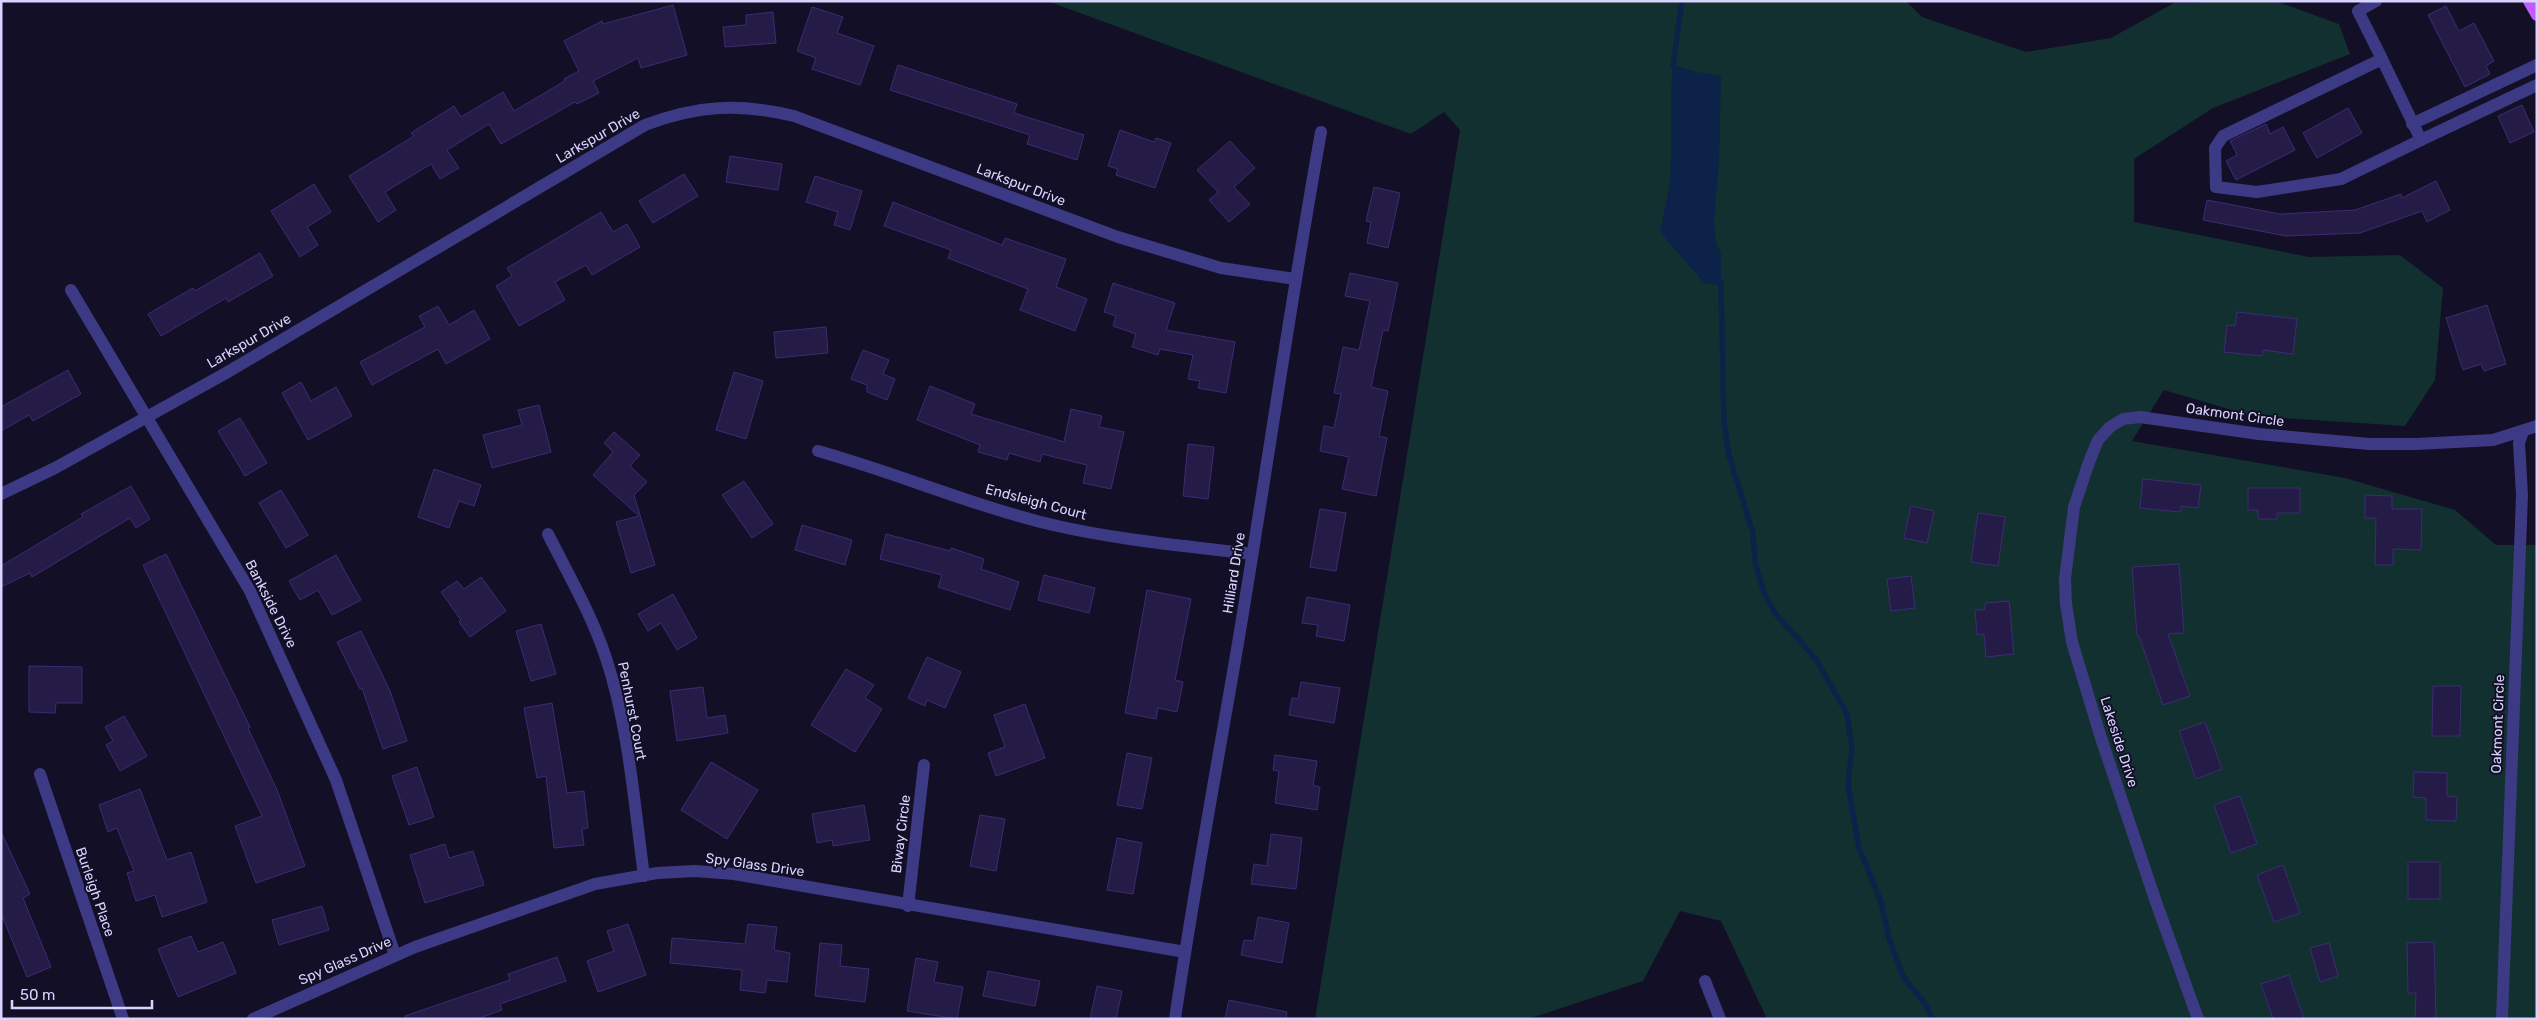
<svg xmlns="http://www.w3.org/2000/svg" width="2538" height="1020" viewBox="0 0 2538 1020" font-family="Rubik,sans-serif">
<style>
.green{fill:#12302f}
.water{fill:#0c2248}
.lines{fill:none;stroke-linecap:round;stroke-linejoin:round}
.stream{stroke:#0c2248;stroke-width:5.5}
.building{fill:#241b47;stroke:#3b2d73}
.minor{stroke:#3d3a85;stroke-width:12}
.major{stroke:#c25bff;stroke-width:12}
.labels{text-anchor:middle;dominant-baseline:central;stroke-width:4;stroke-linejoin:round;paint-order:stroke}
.street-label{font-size:14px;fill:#d9d4ff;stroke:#130f26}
</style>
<rect width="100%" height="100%" fill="#130f26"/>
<path class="green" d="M1047,1h859l16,16 104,35 85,-14 63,-35 102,-2 63,23 11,30 -137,54 -79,51v63l175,35 91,-2 43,33 -8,92 -30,46 -153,-10 -88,-26 -32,51 213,37 110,32 41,35h41v474h-770l-46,-98 -41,-10 -37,70 -115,38h-213l145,-889 -16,-18 -33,22z"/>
<path class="water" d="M1673,65l23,7 25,4 -2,86 -5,60 2,20 5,12v29l-3,2 -14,-2 -44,-51c3,-17 9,-36 10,-54 3,-37 -1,-75 3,-113z"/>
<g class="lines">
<g class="stream">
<path d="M1676,70l-3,-5 9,-64"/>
<path d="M1716,279l5,4 3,140 5,32 24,78 2,29 9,31 11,20 41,46 31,55 5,35 -4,36 11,63 22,54 8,36 14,38 24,30 5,13"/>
</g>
</g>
<g class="building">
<path d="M673,5l14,50 -46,13 -3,-10 -45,23 6,12 -22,11 -2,-2 -74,42 -12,-20 -42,26 12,18 -19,11 -9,-15 -46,28 11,18 -18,12 -29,-46 65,-40 -3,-3 43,-27 7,11 42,-25 11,19 51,-30 -1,-2 15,-8 -15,-30 38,-20 1,3z"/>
<path d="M2446,6l13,25 15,-8 20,38 -8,5 4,8 -25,13 -37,-72z"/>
<path d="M812,7l31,10 -6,16 37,13 -14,39 -48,-16 4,-11 -19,-7z"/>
<path d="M773,12l3,31 -51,4 -2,-20 23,-2v-10z"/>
<path d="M898,65l119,39 -3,9 70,22 -7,25 -50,-16 3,-9 -140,-45z"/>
<path d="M2522,105l12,27 -24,11 -12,-27z"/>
<path d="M2348,108l14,25 -45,25 -14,-25z"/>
<path d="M2266,124l4,10 13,-7 12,23 -59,30 -10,-19 11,-6 -7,-14z"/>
<path d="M1120,130l34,12 2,-4 15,5 -16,45 -39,-13 2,-6 -10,-3z"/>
<path d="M1230,141l25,27 -21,19 16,17 -21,18 -20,-22 9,-8 -21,-22z"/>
<path d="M730,156l52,8 -4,26 -52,-8z"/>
<path d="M684,174l14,22 -45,27 -14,-22z"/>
<path d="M815,176l47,15 -12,39 -16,-5 4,-13 -32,-10z"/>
<path d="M2436,181l14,29 -23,12 -5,-11 -62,22 -74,3 -83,-16 4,-20 73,14 75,-4 46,-16 1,4z"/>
<path d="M314,184l17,28 -24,15 11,18 -18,12 -29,-46z"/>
<path d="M1374,187l26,6 -12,55 -21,-5 4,-21 -5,-1z"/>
<path d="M893,202l109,43 3,-7 61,21 -10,28 31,12 -12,32 -55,-21 8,-21 -80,-31 3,-8 -67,-24z"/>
<path d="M601,212l12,20 14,-8 13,23 -48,28 -6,-10 -31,17 10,18 -46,26 -23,-40 16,-10 -5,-8z"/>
<path d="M260,253l13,23 -45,26 -2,-4 -65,38 -13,-22 45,-26 2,3z"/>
<path d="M1350,273l48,10 -10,48 -5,-1 -12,57 17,4 -9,45 8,2 -11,58 -34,-7 7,-32 -29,-6 4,-25 10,2 7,-34 -7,-1 9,-46 16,3 11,-49 -25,-5z"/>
<path d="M1113,283l62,20 -9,27 69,12 -9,51 -28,-5 2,-7 -12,-2 5,-24 -33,-6 -2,6 -26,-8 4,-13 -23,-8 3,-10 -12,-4z"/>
<path d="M2487,305l19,59 -22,7 -3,-7 -18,6 -17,-52z"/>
<path d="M438,306l11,19 25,-15 16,29 -44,25 -8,-15 -66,36 -12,-23 65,-35 -6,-11z"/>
<path d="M2237,312l60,7 -4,35 -30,-4 -1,6 -38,-4 3,-27 8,1z"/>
<path d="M826,327l2,26 -52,5 -2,-26z"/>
<path d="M863,350l26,10 -6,14 12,5 -8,21 -20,-8v-7l-16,-6z"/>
<path d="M68,370l13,24 -48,27 -4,-6 -28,16v-24z"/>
<path d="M734,372l29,9 -17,58 -30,-9z"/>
<path d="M301,382l10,19 25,-14 16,29 -44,24 -26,-47z"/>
<path d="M930,386l45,18 -4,10 93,28 7,-33 31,7 -3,11 25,5 -13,57 -28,-6 4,-18 -45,-11 -2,8 -31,-9 -2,7 -29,-8 2,-7 -63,-25z"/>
<path d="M539,405l12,47 -59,16 -9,-33 39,-10 -4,-15z"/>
<path d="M240,418l27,45 -22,13 -27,-45z"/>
<path d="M614,432l26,23 -10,11 17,16 -13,13 21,70 -24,8 -15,-51 23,-6 -46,-41 20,-23 -9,-9z"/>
<path d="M1188,444l26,3 -6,52 -25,-3z"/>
<path d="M434,469l47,16 -7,21 -15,-5 -10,27 -31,-11z"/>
<path d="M2143,479l58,6 -3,23 -17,-2 -1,6 -40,-4z"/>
<path d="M744,481l29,43 -21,14 -30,-43z"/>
<path d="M131,486l19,33 -14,9 -6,-10 -98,59 -2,-4 -29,14v-21l82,-49 -2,-3z"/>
<path d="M2248,488h52v25h-23v6h-19v-9h-10z"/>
<path d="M281,490l27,45 -22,13 -27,-45z"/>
<path d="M2365,495l27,1v13h30l-1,41 -28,-1v16h-18l1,-47h-11z"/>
<path d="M1911,506l23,5 -7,32 -23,-5z"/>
<path d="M1320,509l26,4 -10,58 -26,-4z"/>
<path d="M1978,513l27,4 -7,49 -27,-4z"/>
<path d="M802,525l50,15 -7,25 -50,-15z"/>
<path d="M886,534l64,17 1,-3 33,11 -3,10 38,13 -9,28 -72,-23 4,-12 -62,-16z"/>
<path d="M166,554l84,173 -2,1 29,62 28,76 -49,17 -21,-57 27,-10 -119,-251z"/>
<path d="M336,555l25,45 -29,15 -14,-25 -18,10 -11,-19z"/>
<path d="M2179,564l5,69 -16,1 22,62 -27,9 -24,-69h-2l-5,-69z"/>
<path d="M1044,575l51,13 -6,25 -51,-13z"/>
<path d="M1911,576l4,32 -24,3 -4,-32z"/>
<path d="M481,577l25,34 -36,26 -11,-15 2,-2 -20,-28 16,-11 7,8z"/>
<path d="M1147,590l44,9 -16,81 8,2 -6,30 -19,-4 -2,11 -31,-6z"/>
<path d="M673,594l24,44 -20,12 -16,-27 -13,8 -10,-17z"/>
<path d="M1307,597l43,8 -6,36 -28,-5 2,-11 -16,-2z"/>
<path d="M2009,601l5,53 -28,3 -2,-23 -7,1 -2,-25h9l2,-7z"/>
<path d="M541,624l15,50 -25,7 -15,-50z"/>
<path d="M361,631l29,60 17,50 -24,8 -21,-61 -2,1 -23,-47z"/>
<path d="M927,657l34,15 -16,36 -18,-8 -2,6 -17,-8z"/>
<path d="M29,666l53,1v36h-26l-1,10 -26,-1z"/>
<path d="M846,669l28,16 -9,13 17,11 -27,43 -44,-27z"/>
<path d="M1301,682l39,6 -6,35 -45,-8 3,-17 6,1z"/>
<path d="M2433,686h28l-1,50h-28z"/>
<path d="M703,687l4,31 18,-3 3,18 -51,8 -7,-50z"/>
<path d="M552,703l15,90 17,-2 4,37 -6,1 2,16 -30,3 -8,-72 -9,2 -13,-70z"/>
<path d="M1025,704l20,54 -49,18 -8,-23 17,-6 -11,-32z"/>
<path d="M124,716l23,40 -27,15 -14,-26 7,-4 -8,-14z"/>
<path d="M2205,722l17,47 -26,10 -17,-48z"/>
<path d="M1127,753l25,5 -10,51 -25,-4z"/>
<path d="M1275,755l42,6 -4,24 7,2 -3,23 -42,-7 4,-32 -6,-1z"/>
<path d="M711,762l47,28 -31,49 -46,-29z"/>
<path d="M417,767l17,50 -25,8 -17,-49z"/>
<path d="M2414,772l33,1v23l10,1 -1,24 -30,-1v-22l-13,-1z"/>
<path d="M140,789l27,71 24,-8 16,50 -45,15 -7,-22 -19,6 -9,-28 7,-2 -17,-43 -9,4 -9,-27z"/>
<path d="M2240,796l17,48 -26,9 -17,-48z"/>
<path d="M864,805l6,35 -37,6 -1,-6 -15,3 -5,-29z"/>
<path d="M980,815l25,4 -9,52 -26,-5z"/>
<path d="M1,832l29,62 -7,4 28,69 -24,10 -26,-64z"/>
<path d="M1271,834l31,4 -6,51 -45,-5 3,-20 13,2z"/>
<path d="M1117,838l25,5 -9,51 -26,-4z"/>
<path d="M445,844l4,14 24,-7 11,34 -59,18 -15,-48z"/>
<rect x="2408" y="862" width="32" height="37"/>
<path d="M2283,865l17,48 -26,9 -17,-47z"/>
<path d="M322,906l7,24 -50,15 -7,-25z"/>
<path d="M1258,917l31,6 -7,40 -41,-8 3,-15 10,1z"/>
<path d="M628,924l18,51 -48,17 -11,-31 27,-10 -7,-20z"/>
<path d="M748,924l29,3 -3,23 16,3 -3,29 -20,-2 -2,13 -25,-3 2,-20 -72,-7 2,-25 73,6z"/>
<path d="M191,936l7,16 25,-10 13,31 -58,24 -20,-48z"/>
<path d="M2434,942l2,77h-21l1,-26h-8l-1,-50z"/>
<path d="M820,943l22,2 -2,21 29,3 -4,33 -50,-6z"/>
<path d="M2329,943l9,33 -18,6 -10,-34z"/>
<path d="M557,957l9,24 -66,23 2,6 -25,9h-72v-3l105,-36 -2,-6z"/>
<path d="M916,958l22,4 -4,20 29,5 -6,32 -50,-8z"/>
<path d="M988,971l52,10 -5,25 -52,-10z"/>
<path d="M2289,975l15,44h-31l-12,-35z"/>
<path d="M1097,986l25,5 -6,28h-26z"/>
<path d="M1229,1000l58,12 -1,7h-61z"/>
</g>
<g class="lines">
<g class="minor">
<path d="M2376,1l-18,10 24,48"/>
<path d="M2382,59l39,81 -80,39 -84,13 -41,-5 -1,-39 8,-12z"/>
<path d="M2412,124l125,-59"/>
<path d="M2421,140l116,-55"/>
<path d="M71,290l179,301 86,189 59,175"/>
<path d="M818,451c79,22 155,55 235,74 65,15 133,21 199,29"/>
<path d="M1,494l54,-26 171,-95 419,-248c53,-20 94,-22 149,-9l324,121 103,31 74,11"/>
<path d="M548,534c20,40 44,81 58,124 23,70 28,145 38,218"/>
<path d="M40,774l83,245"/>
<path d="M908,906l16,-141"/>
<path d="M1705,981l15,38"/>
<path d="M253,1019l162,-72 180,-63 62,-11 38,-2 39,3 451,78"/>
<path d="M1175,1019c18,-124 41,-247 62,-370 29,-172 53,-345 84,-517"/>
<path d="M2198,1019l-42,-117 -55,-164 -29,-96 -6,-38 -1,-25 9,-72 15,-45 9,-22 12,-13 13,-8 17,-2 119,17 110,10h48l76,-4 44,-14"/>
<path d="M2502,1019l20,-524 -3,-52 4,-12"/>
</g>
<path class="major" d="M2529,1l8,14"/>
</g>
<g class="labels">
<g class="street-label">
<text transform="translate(598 136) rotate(-30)">Larkspur Drive</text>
<text transform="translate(1021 185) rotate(21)">Larkspur Drive</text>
<text transform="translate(249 341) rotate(-30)">Larkspur Drive</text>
<text transform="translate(2235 415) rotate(8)">Oakmont Circle</text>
<text transform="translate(1036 502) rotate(15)">Endsleigh Court</text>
<text transform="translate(1234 573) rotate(-81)">Hilliard Drive</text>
<text transform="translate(271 604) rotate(63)">Bankside Drive</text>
<text transform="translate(632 711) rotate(79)">Penhurst Court</text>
<text transform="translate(2498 724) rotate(-88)">Oakmont Circle</text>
<text transform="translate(2119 742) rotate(72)">Lakeside Drive</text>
<text transform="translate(901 834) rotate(-83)">Biway Circle</text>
<text transform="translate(755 865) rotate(8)">Spy Glass Drive</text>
<text transform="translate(95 892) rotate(71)">Burleigh Place</text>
<text transform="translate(345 961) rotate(-24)">Spy Glass Drive</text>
</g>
</g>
<rect width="2538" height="1020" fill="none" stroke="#d9d4ff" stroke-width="5"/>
<path d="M12 1000v8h140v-8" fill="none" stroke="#d9d4ff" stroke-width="2.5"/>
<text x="20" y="1000" font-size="15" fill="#d9d4ff" stroke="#130f26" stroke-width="4" paint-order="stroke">50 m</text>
</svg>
